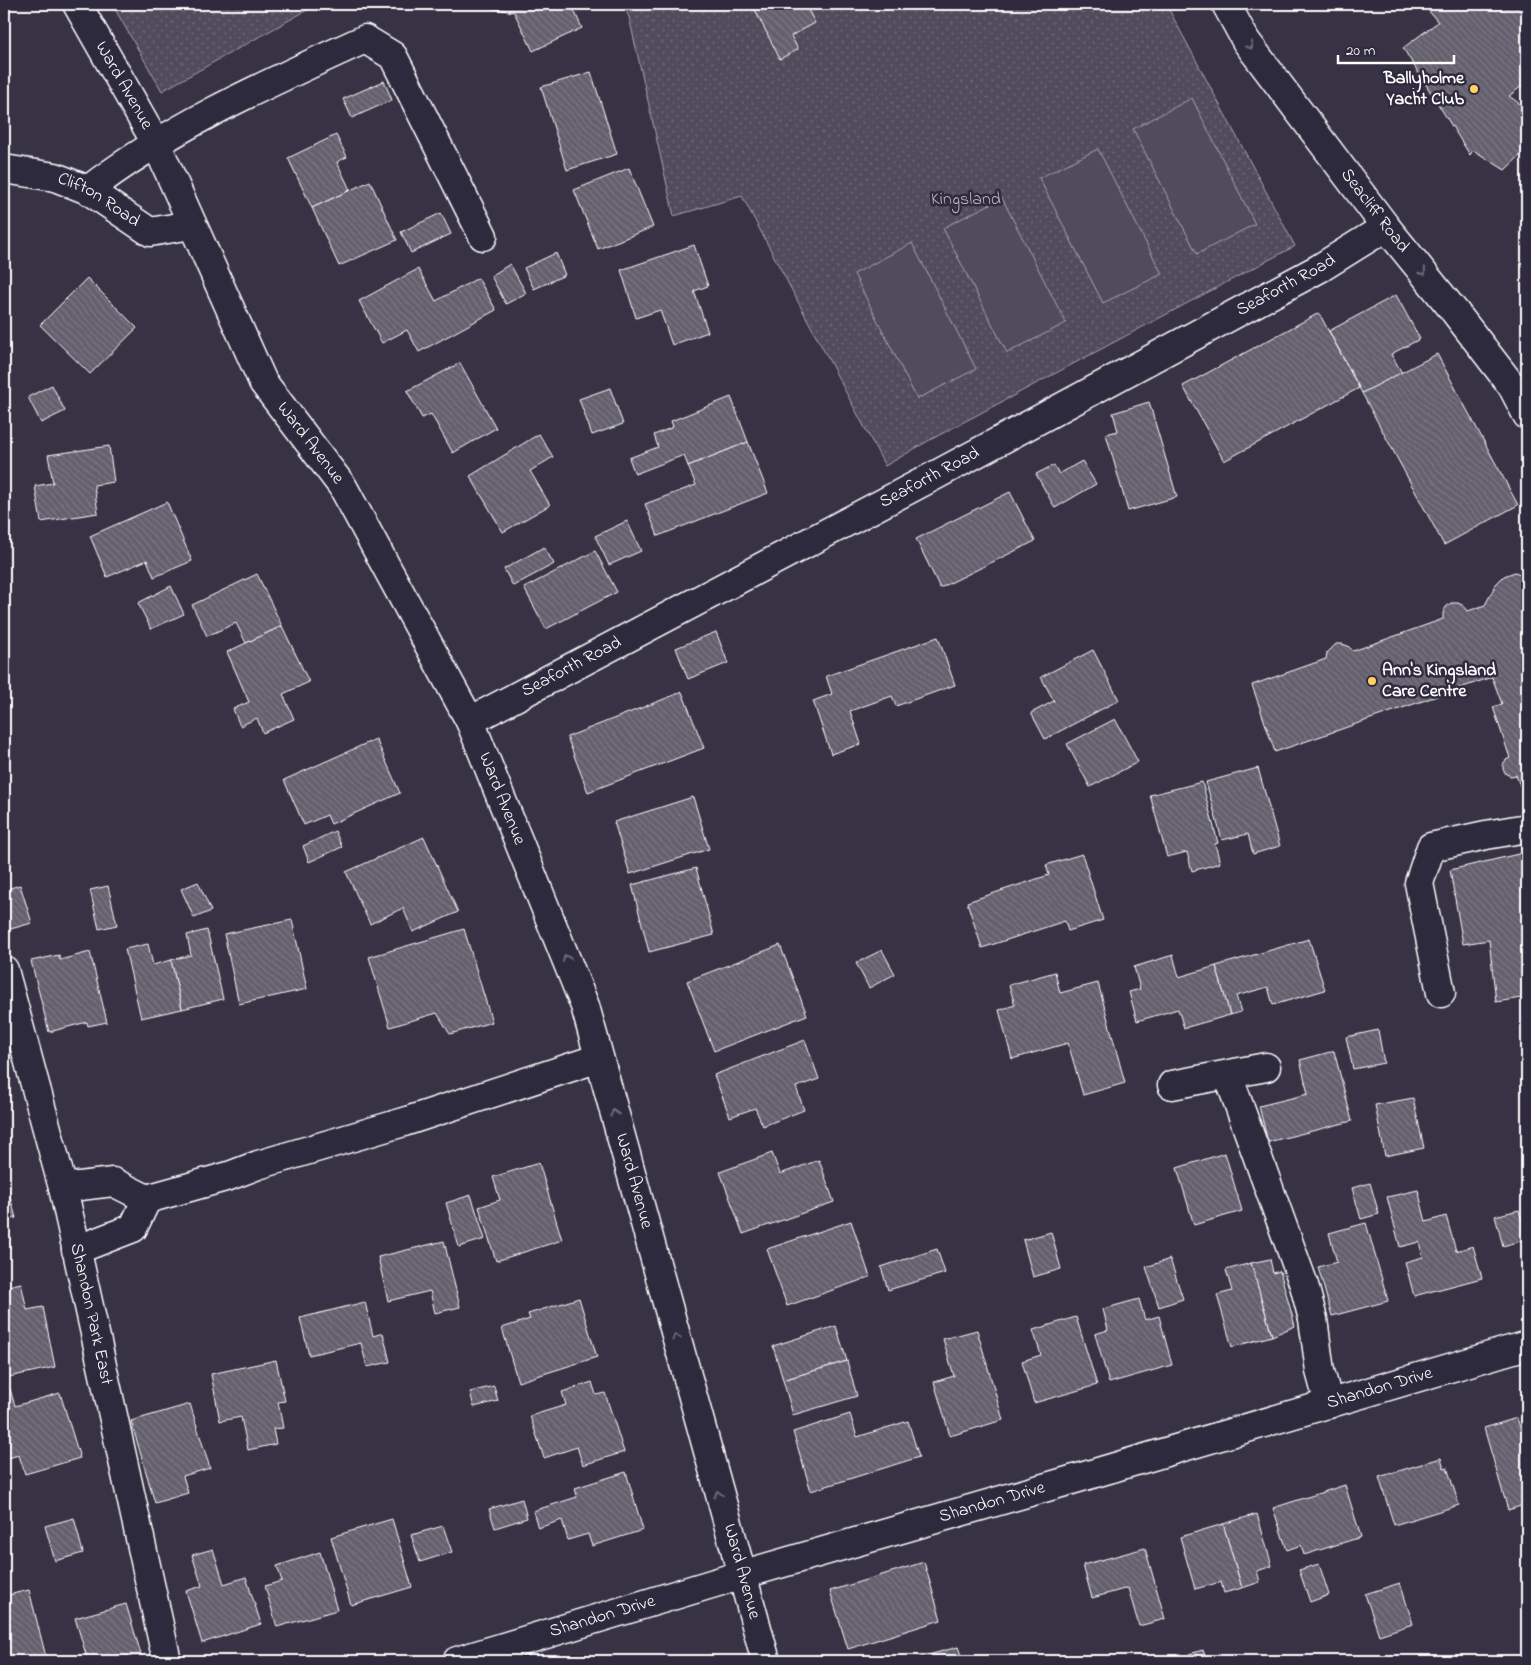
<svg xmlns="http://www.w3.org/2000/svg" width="1531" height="1665" viewBox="0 0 1531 1665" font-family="'Indie Flower',sans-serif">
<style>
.green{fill:url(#green-dots);stroke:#a8a6ae}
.pitch{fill:#514c5c;stroke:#a8a6ae}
.building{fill:url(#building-back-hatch);stroke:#fff}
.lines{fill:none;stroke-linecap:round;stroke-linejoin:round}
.street-casing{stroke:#fff;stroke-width:31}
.secondary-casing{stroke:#fff;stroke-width:31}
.street{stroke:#2f2a3d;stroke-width:28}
.secondary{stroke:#2f2a3d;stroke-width:28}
.oneway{stroke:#6d6a77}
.poi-dot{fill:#ffd166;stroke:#2f2a3d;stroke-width:2}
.labels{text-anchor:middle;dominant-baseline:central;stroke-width:5;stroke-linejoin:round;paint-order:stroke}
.poi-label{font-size:18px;font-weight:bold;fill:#fff;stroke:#2f2a3d;text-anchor:end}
.street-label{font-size:18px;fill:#fff;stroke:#2f2a3d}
.park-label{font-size:18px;fill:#b9b7be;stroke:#2f2a3d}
</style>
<defs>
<pattern id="green-dots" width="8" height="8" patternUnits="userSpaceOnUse" patternTransform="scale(1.25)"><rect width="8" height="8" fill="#514c5c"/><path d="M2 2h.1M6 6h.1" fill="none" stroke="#6b6774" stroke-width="1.8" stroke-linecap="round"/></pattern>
<pattern id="building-back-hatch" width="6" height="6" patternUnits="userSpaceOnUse" patternTransform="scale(1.25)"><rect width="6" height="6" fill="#635f6d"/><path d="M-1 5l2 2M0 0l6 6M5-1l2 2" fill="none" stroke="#7a7783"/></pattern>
</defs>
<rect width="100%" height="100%" fill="#373345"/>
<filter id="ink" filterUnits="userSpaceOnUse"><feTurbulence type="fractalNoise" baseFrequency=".02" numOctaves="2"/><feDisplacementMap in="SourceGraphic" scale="10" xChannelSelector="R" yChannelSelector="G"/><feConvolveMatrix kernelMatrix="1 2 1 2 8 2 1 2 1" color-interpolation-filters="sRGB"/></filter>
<g filter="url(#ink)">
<g class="green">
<path d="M112,4h206l-156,87z"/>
<path d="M623,4h543l129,242 -367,195 -43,25 -143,-270 -68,20 -45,-199z"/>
</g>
<g class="pitch">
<path d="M1192,98l63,126 -58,30 -64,-125z"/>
<path d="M1098,149l64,125 -59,29 -64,-125z"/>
<path d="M1002,198l64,125 -59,30 -64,-125z"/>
<path d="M912,243l64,126 -59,30 -63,-125z"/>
</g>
<g class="building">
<path d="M500,4h71l11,24 -49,23 -19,-39 -24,-4z"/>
<path d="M752,4h53l10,19 -24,13 7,13 -18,10z"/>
<path d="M1438,4h89v78l-18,14 18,13v40l-22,21 -32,-20 -3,5 -67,-107 35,-26 -10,-12z"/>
<path d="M591,72l26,82 -50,16 -26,-83z"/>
<path d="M384,81l8,19 -40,18 -9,-19z"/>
<path d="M336,135l11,22 -10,5 13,28 -38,18 -24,-50z"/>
<path d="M629,168l24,59 -55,22 -24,-59z"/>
<path d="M370,181l27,59 -58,26 -27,-58z"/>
<path d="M441,213l10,21 -40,19 -10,-21z"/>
<path d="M694,245l14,41 -14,5 14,41 -36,13 -12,-35 -24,8 -15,-48z"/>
<path d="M556,253l9,22 -31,14 -10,-21z"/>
<path d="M510,264l16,29 -20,11 -15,-28z"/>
<path d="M418,269l18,32 42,-23 18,32 -77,42 -12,-22 -25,13 -23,-42z"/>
<path d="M87,278l50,50 -47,46 -50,-49z"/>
<path d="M1396,295l24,44 -29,15 11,19 -40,20 -33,-62z"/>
<path d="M1319,313l40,75 -135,73 -41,-75z"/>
<path d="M1437,354l81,151 -74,40 -82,-152z"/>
<path d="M460,363l36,65 -43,25 -22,-39 -9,4 -15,-27z"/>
<path d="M52,385l13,26 -24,12 -13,-26z"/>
<path d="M610,388l13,36 -31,11 -13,-36z"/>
<path d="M731,397l17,45 -60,24 -4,-11 -49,19 -6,-16 29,-11 -4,-12 19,-8 -2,-6z"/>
<path d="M1149,402l28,95 -49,14 -22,-77 12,-3 -5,-18z"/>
<path d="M539,434l14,23 -23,14 20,34 -47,27 -33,-56z"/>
<path d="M748,442l20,51 -110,43 -13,-32 51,-19 -8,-19z"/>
<path d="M109,446l5,36 -20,3 4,28 -57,9 -6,-36 18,-3 -5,-28z"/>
<path d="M1082,461l14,23 -41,24 -19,-34 18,-9 5,9z"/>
<path d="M1010,492l25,49 -95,47 -24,-49z"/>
<path d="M167,502l25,59 -38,16 -7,-17 -40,17 -17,-41z"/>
<path d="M627,521l14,30 -32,14 -14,-29z"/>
<path d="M544,547l10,17 -41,22 -9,-17z"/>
<path d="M595,551l22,41 -71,37 -22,-41z"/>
<path d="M1515,572l12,5v44l-1,3 1,5v163l-4,2 -7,-19 -5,1 -5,-2 -3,-5v-5l3,-4 4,-2 -17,-51 9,-3 -10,-27 -217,75 -23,-67 74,-26 1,-6 9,-9h6l6,2 5,5 90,-32v-6l3,-6 5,-4h7l6,3 4,5 17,-6 11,-21 8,-8z"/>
<path d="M257,574l25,52 -36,17 -10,-20 -29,13 -15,-31z"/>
<path d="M171,586l13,28 -33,15 -13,-26z"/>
<path d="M282,626l27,56 -26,12 11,25 -31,14 -6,-15 -17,8 -7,-17 16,-7 -22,-50z"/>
<path d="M716,632l12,31 -40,16 -12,-31z"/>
<path d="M938,637l17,48 -59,21 -4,-10 -42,15 11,33 -30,10 -18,-53 19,-7 -6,-18z"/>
<path d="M1093,650l26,50 -74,39 -14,-26 23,-12 -13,-24z"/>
<path d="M682,692l22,56 -116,44 -21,-55z"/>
<path d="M1115,719l23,43 -48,25 -23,-43z"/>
<path d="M376,739l24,54 -69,31 -4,-9 -23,10 -20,-45z"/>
<path d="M1258,768l22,78 -27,8 -5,-20 -26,6 -16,-58z"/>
<path d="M1202,782l16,61 -3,1 5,19 -28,8 -5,-19 -20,5 -17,-62z"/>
<path d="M693,797l16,52 -79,25 -16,-52z"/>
<path d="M335,831l7,16 -33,15 -6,-16z"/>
<path d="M424,837l34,75 -45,20 -10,-24 -33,16 -24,-52z"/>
<path d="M1527,852v145l-31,5 -7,-62 -26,4 -13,-74z"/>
<path d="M1082,854l21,66 -35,11 -3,-10 -83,27 -15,-46 82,-27 -3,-10z"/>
<path d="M696,868l18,67 -65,17 -17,-67z"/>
<path d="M198,882l13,29 -17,7 -13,-29z"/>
<path d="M20,885l12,38 -25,7 -3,-11v-29z"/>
<path d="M108,886l9,39 -18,4 -9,-39z"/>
<path d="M292,920l15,69 -68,15 -15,-70z"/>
<path d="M464,929l28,93 -42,12 -13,-21 -47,14 -21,-70z"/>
<path d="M207,930l16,69 -41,10 -11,-49 20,-5 -4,-20z"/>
<path d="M1309,939l16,51 -52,15 -5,-18 -32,9 5,16 -11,3 -14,-49z"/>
<path d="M148,944l5,21 18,-5 11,49 -41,9 -16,-69z"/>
<path d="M780,945l27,70 -93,36 -27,-70z"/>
<path d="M882,950l13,24 -26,14 -13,-25z"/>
<path d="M90,952l17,70 -19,4 -1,-4 -38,10 -18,-71 28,-6 1,5z"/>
<path d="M1173,955l6,22 37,-11 14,49 -46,13 -6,-19 -41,12 -8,-29 11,-3 -6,-22z"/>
<path d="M1055,972l5,21 38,-10 27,100 -42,12 -15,-52 -56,16 -13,-49 16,-5 -6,-20z"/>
<path d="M1378,1030l6,33 -31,6 -7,-32z"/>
<path d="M805,1040l14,39 -23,8 8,23 -41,16 -8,-18 -25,9 -16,-42z"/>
<path d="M1334,1051l18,70 -84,21 -9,-36 49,-12 -8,-34z"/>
<path d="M1413,1098l11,50 -39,8 -10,-51z"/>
<path d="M772,1153l8,21 39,-14 15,42 -91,32 -23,-62z"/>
<path d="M1225,1153l17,58 -48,14 -17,-57z"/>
<path d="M539,1163l23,77 -66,21 -17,-54 21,-7 -7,-23z"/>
<path d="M1370,1183l9,31 -18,5 -9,-31z"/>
<path d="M1418,1190l8,32 20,-6 10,35 17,-5 9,32 -68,18 -9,-34 18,-5 -4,-15 -19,5 -13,-50z"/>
<path d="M9,1193l7,25 -12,3v-27z"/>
<path d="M471,1195l14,44 -26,8 -13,-44z"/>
<path d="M1519,1210l8,29 -24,7 -8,-30z"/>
<path d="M851,1221l19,56 -83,29 -20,-57z"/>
<path d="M1366,1223l22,78 -56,15 -14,-49 19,-5 -8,-29z"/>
<path d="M1051,1232l10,37 -28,8 -10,-37z"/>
<path d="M444,1241l16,66 -25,6 -5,-22 -42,10 -10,-44z"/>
<path d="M937,1249l8,24 -57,17 -7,-23z"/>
<path d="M1170,1259l13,40 -24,8 -13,-40z"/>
<path d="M1270,1259l3,14 7,-2 15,55 -23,10 -21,-73z"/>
<path d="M1251,1263l21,73 -40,11 -15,-52 15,-4 -6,-21z"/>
<path d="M21,1283l6,27 16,-3 12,60 -51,11v-91z"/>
<path d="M579,1298l18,59 -79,25 -16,-54 28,-9 -2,-5z"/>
<path d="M1139,1299l6,21 14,-4 13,49 -63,18 -14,-49 13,-4 -5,-21z"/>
<path d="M365,1302l8,34 10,-3 7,29 -23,5 -6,-24 -52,12 -9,-37z"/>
<path d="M1076,1317l21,68 -63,18 -12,-42 19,-6 -8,-25z"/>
<path d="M836,1326l11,35 -64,19 -10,-34z"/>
<path d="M977,1330l26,90 -53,16 -16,-54 20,-6 -11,-37z"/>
<path d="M276,1360l9,41 -7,1 5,26 -10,1 3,15 -28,6 -7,-33 -21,4 -9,-47z"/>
<path d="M847,1361l10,35 -64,19 -10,-35z"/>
<path d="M592,1382l4,13 9,-2 19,59 -41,13 -6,-18 -33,11 -14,-42 36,-11 -4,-13z"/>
<path d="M494,1386l4,15 -24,6 -4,-15z"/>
<path d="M10,1389l5,17 45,-13 20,65 -55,16 -6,-19 -15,4v-68z"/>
<path d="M190,1404l20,64 -27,8 5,17 -33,10 -24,-82z"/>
<path d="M850,1414l7,23 51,-16 11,36 -108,34 -18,-59z"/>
<path d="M1517,1418l8,26 2,-1v61l-19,6 -24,-82z"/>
<path d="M1441,1458l3,10 3,-1 12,38 -65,20 -15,-48z"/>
<path d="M626,1472l17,58 -51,16 -4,-12 -20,6 -6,-20 -24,8 -5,-17 44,-14 -2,-9z"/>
<path d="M1345,1485l16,52 -57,18 -3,-10 -14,5 -14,-42z"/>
<path d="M522,1499l5,19 -32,10 -6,-19z"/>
<path d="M1257,1514l15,52 -15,5 3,11 -18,6 -19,-64z"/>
<path d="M74,1518l9,35 -28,8 -10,-35z"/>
<path d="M392,1519l20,68 -61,18 -20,-68z"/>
<path d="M1223,1524l19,64 -18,5 -3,-11 -26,7 -15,-52z"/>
<path d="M443,1526l9,26 -32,10 -9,-27z"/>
<path d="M1145,1548l20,71 -26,7 -11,-38 -36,10 -9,-33z"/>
<path d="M213,1549l11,35 22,-7 15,47 -59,19 -16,-52 16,-5 -10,-31z"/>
<path d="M320,1552l17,58 -60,17 -12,-41 17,-5 -5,-15z"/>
<path d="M924,1562l17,58 -93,29 -18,-58z"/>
<path d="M1319,1564l10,31 -19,7 -11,-32z"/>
<path d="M1400,1583l13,41 -34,11 -14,-41z"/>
<path d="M29,1590l18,71h-43v-32l6,-1 -6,-22v-10z"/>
<path d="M126,1604l17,57h-55l-13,-43z"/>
<path d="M958,1647l5,14h-57z"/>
<path d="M1203,1650l4,11h-16l-2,-7z"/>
</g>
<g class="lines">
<defs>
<g id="street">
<path id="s1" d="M77,4l79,139 107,239 80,105 127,234 115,285 181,655"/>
<path id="s2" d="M4,169l51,8 33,13 62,42 41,-7"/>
<path d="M88,190c85,-65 181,-107 277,-151l28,17 90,180"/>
<path id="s3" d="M470,721l466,-246 384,-207 66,-41"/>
<path id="s4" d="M4,970l59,218 104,473"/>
<path d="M1441,993l-22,-110 12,-36 55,-12 41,-7"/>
<path d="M1228,1075l76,210 9,34 7,52 9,33"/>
<path d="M1172,1085l94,-18"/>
<path d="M63,1188l50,-6 34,17"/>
<path d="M76,1250l57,-22 14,-29 82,-23 29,-11 146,-43 195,-64"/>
<path id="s5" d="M457,1661l284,-86 327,-94 459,-136"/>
</g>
<g id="secondary">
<path id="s6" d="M1226,4l20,37 140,186 69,85 57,74 15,29"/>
</g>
</defs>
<use href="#street" class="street-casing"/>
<use href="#secondary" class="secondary-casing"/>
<use href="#street" class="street"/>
<use href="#secondary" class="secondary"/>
</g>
<defs><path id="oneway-chevron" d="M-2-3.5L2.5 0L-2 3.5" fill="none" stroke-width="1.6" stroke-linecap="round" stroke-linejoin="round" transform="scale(1.25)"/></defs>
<g class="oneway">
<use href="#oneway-chevron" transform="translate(1250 46) rotate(54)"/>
<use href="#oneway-chevron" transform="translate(1423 272) rotate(51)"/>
<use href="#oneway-chevron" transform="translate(566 958) rotate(-112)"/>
<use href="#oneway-chevron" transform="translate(614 1113) rotate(-105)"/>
<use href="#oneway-chevron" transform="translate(676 1337) rotate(-105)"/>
<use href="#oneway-chevron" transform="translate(718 1494) rotate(-105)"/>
</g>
</g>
<g class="poi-dot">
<circle cx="1474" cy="89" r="5"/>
<circle cx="1372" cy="681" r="5"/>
</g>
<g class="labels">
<g class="poi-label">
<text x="1464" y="79">Ballyholme<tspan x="1464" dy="21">Yacht Club</tspan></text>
<text x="1382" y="671" text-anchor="start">Ann's Kingsland<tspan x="1382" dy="21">Care Centre</tspan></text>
</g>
<g class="street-label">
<text stroke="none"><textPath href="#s1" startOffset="94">Ward Avenue</textPath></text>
<text stroke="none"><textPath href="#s2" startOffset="101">Clifton Road</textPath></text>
<text stroke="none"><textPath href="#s6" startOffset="255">Seacliff Road</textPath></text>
<text stroke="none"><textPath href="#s3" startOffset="925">Seaforth Road</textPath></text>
<text stroke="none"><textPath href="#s1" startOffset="499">Ward Avenue</textPath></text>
<text stroke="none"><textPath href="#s3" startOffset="520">Seaforth Road</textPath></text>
<text stroke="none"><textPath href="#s3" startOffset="115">Seaforth Road</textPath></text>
<text stroke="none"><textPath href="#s1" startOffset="904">Ward Avenue</textPath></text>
<text stroke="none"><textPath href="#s1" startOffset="1309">Ward Avenue</textPath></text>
<text stroke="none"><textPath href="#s4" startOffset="355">Shandon Park East</textPath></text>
<text stroke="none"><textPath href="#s5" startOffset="962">Shandon Drive</textPath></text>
<text stroke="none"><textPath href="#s5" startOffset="558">Shandon Drive</textPath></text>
<text stroke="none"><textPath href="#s1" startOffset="1714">Ward Avenue</textPath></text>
<text stroke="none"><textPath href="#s5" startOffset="152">Shandon Drive</textPath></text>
</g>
<g class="park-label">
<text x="966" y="200">Kingsland</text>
</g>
</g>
<rect width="1531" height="1665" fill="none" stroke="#2f2a3d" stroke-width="20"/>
<rect x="10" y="10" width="1511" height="1645" fill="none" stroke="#fff" stroke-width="2" filter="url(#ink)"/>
<path d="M1338 55v8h116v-8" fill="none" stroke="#ffffff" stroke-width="2.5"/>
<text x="1346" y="55" font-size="15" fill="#ffffff" stroke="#2f2a3d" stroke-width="4" paint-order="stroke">20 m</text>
</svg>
